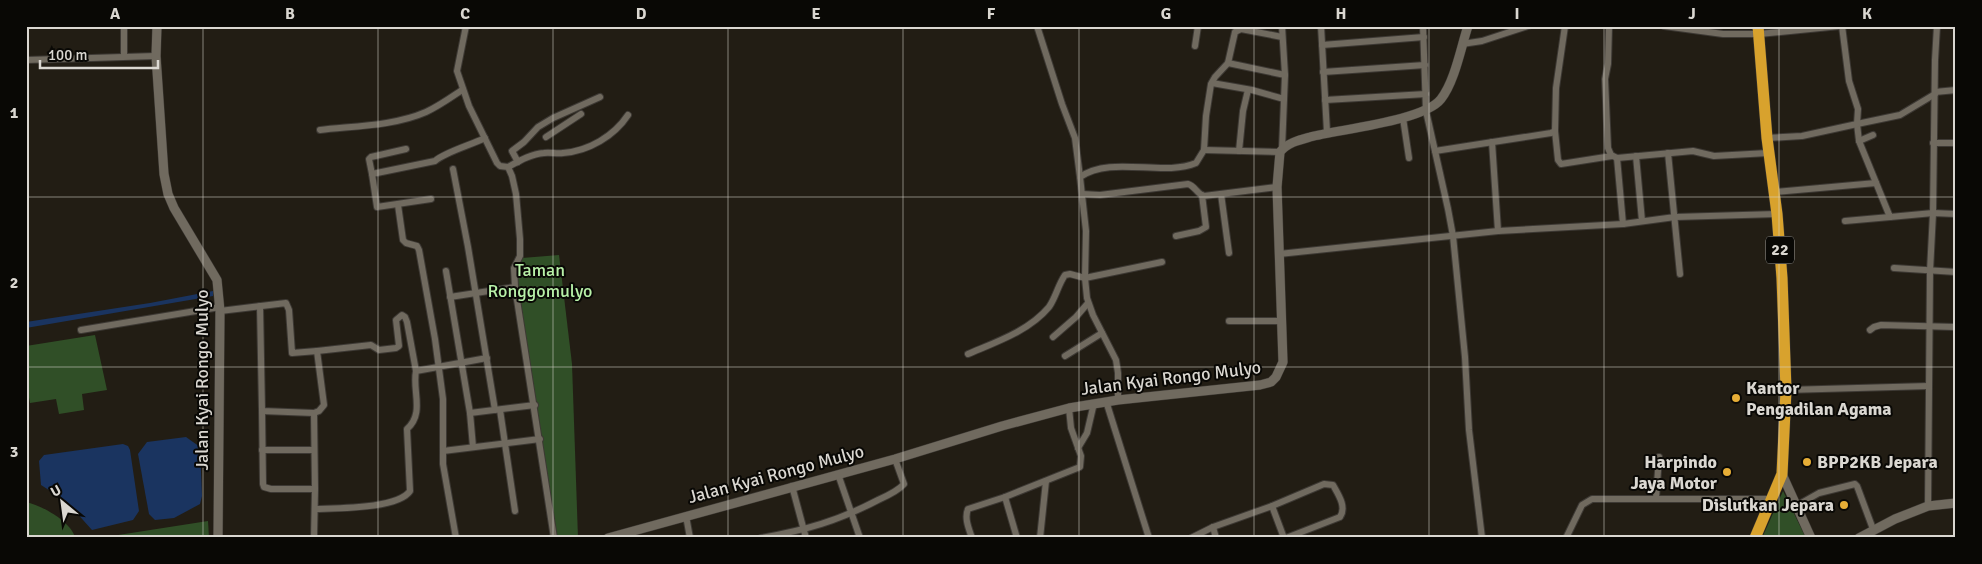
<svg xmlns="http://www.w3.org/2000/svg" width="1982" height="564" viewBox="0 0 1982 564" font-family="Signika,sans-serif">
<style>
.green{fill:#304f27}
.water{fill:#1a3460}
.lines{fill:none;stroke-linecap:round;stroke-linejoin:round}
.street-casing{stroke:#3d3934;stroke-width:8}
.secondary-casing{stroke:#3d3934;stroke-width:10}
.highway-casing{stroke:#3d3934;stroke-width:12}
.street{stroke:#706a5f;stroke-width:6}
.secondary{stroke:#706a5f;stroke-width:9}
.highway{stroke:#d8a22d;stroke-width:11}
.grid{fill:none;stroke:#dad7d1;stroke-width:1;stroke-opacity:0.55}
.poi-dot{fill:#e6ad36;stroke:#090805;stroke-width:2}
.labels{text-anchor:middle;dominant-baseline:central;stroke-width:4;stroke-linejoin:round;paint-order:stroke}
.shield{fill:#090805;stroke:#9b9994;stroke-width:1}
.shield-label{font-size:16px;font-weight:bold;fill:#dad7d1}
.park-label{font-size:18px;fill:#b8f1a8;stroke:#090805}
.street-label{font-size:18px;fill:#dad7d1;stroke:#090805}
.poi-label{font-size:18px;font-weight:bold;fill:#dad7d1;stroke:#090805;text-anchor:start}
.neatline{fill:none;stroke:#dad7d1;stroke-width:2}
.grid-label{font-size:16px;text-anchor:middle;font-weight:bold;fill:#dad7d1}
</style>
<rect width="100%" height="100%" fill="#221d14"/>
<g class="green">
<path d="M559,255l13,109 6,174h-22l-40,-268 6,-12z"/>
<path d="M95,335l12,55 -25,4 2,16 -25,4 -3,-15 -26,4 -4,-22v-35z"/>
<path d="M1783,491l23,47h-44z"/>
<path d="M26,502c15,3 46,20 49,36h-49z"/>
<path d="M208,521l1,17h-110z"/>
</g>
<g class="water">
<path d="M213,291v5l-187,32v-6l124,-19z"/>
<path d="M186,437l14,10 2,49 -2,8 -26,14 -19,2 -6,-6 -11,-60 9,-12z"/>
<path d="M123,444l5,2 2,4 9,61 -6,9 -41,10 -26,-29 -25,-16 -2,-24 5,-6z"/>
</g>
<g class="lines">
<defs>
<g id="street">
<path d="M466,26l-9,45 12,35 28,57 3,3 8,1 4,9 4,18 4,45v17l-6,12 1,19 39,251"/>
<path d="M1037,26l25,78 13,34 5,39"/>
<path d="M1321,26l6,106"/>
<path d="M1423,26l3,85 22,98 5,27 12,121 4,73 13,108"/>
<path d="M1609,26l-1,38 -3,15 3,69 3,7 6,3 76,-7 21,5 54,-3"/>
<path d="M1664,26l59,8h36l81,-8"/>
<path d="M1462,44l20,-3 46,-15"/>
<path d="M1322,45l102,-8"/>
<path d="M1195,46l3,-20"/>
<path d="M124,56v-30"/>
<path d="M26,60l130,-4"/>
<path d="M1228,63l57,12"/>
<path d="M1323,72l102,-7"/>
<path d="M1212,83l40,7 32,9"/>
<path d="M1935,92l21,-2"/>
<path d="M1935,94l-35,21 -43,9 2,17 31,76 43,-4 23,1"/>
<path d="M1325,100l101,-6"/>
<path d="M1403,118l6,40"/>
<path d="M320,130c34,-4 74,-4 106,-18 13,-6 24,-14 36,-22"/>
<path d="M1555,131l3,29 3,4 51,-8"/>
<path d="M546,137l35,-23"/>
<path d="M1767,138l35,-2 55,-12 1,-15 -9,-28 -7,-55"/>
<path d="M1859,141l14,-6"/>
<path d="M1492,142l6,89"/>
<path d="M1933,143h23"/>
<path d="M1282,149l3,-74 -3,-49"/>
<path d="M1204,150l76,2"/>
<path d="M1239,151l4,-40 5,-21"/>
<path d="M1435,151l116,-18 4,-2 1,-43 9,-62"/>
<path d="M1668,153l12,121"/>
<path d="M1636,156l6,65"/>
<path d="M1617,158l6,66"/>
<path d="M518,162l-6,-11 12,-9 14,-15 15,-9 47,-21"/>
<path d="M508,167c11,-6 23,-13 36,-14 6,-1 13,1 19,0 26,-2 51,-17 65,-38"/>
<path d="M453,169l15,78 27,163"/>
<path d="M372,174l-3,-15 2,-2 35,-8"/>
<path d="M1774,192l102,-9"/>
<path d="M1082,194l18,1 88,-11c7,2 9,10 16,12l73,-9"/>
<path d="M1221,194l8,59"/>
<path d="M431,199l-54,8 -5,-33 63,-13c10,-9 36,-16 50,-23"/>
<path d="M398,205l5,35 3,3 11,3 2,4 16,89 8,60v65l13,74"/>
<path d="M1845,221l45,-4"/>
<path d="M1176,236l23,-5 7,-4 -4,-32"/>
<path d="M1279,254l219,-23 125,-7 52,-7 102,-3"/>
<path d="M1894,268l62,4"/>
<path d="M446,271l24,142"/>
<path d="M450,297l65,-10"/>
<path d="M260,306l2,105 52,2"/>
<path d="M220,311l66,-8 3,7 3,43 25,-2"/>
<path d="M1229,321h53"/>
<path d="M81,330l139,-23"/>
<path d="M1870,330l4,-3 7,-2 75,2"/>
<path d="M1053,337l23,-20 12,-14"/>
<path d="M968,354c28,-12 61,-23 81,-47 7,-10 9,-22 16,-32l5,-1 15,4 77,-16"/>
<path d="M1065,356l37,-23"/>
<path d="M1786,390l143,-4"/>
<path d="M1118,400v-27l-2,-13 -23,-45 -6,-17 -2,-20 1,-47 -6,-54c31,-22 83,0 116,-14l8,-13 2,-34 5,-32 4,-7 13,-14 7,-31 6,-3 41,8"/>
<path d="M1106,401l43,137"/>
<path d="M500,410l15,101"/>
<path d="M262,411l1,73 1,3 7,2h44"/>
<path d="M473,447l-3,-34 65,-8"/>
<path d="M1078,448l9,-15 7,-30"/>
<path d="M262,450h52"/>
<path d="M443,451l97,-12"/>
<path d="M838,474l22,64"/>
<path d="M792,486l14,52"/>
<path d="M1656,498l3,-41"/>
<path d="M1272,506l12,32"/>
<path d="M1796,506l23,-13 36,-9 2,2 16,43"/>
<path d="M1928,506l2,-235 3,-58 2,-153 2,-34"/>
<path d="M315,509c21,-1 83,0 95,-18l-3,-62c18,-16 5,-38 9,-58l71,-13"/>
<path d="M686,516l4,22"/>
<path d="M1213,527l3,11"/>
<path d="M314,538l1,-49 -1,-76 5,-2 5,-6 -7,-54 54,-6 8,5 17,-2 3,-2 -3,-26 6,-5 3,2 2,5 9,49"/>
<path d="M761,538c45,-8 77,-17 117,-38 9,-4 20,-9 26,-16l-9,-25"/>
<path d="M972,538c-3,-9 -8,-20 -4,-29l37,-12"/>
<path d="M1017,538l-12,-41 75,-30 1,-11 -10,-28 -2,-20"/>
<path d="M1040,538l6,-57"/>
<path d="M1191,538l22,-11 59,-21 52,-22 9,1c5,9 14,22 7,32l-54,21"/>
<path d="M1566,538l16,-33 10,-6h179"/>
</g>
<g id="secondary">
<path d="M157,26l-1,30 8,118 4,20 6,14 43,72 3,31 -2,227"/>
<path d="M1782,474l29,64"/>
<path d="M608,538l287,-79 107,-33 67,-18 49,-8 142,-15 11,-3 5,-5 7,-15 -6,-175 3,-35c7,-9 19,-12 30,-15 31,-8 114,-16 131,-38 14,-18 20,-52 27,-73"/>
<path d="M1859,538l36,-19 33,-13 28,-3"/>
</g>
<path id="highway" d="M1755,538l27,-64 4,-84 -4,-112 -5,-64 -10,-76 -9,-112"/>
</defs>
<use href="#street" class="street-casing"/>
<use href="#secondary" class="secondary-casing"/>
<use href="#highway" class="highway-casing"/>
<use href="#street" class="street"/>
<use href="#secondary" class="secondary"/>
<use href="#highway" class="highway"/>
</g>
<path class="grid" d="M203,26v512M378,26v512M553,26v512M728,26v512M903,26v512M1079,26v512M1254,26v512M1429,26v512M1604,26v512M1779,26v512M26,197h1930M26,367h1930"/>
<g class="poi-dot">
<circle cx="1736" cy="398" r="5"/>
<circle cx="1807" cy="462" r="5"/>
<circle cx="1727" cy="472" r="5"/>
<circle cx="1844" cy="505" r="5"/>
</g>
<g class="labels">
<rect class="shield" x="1766" y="236.5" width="28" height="27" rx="4"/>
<g class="shield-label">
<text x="1780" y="250">22</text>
</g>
<g class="park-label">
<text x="540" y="270">Taman<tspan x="540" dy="21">Ronggomulyo</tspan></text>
</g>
<g class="street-label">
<text transform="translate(1171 378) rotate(-7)">Jalan Kyai Rongo Mulyo</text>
<text transform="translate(202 380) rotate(-90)">Jalan Kyai Rongo Mulyo</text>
<text transform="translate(776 474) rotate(-15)">Jalan Kyai Rongo Mulyo</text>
</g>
<g class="poi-label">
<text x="1746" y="388">Kantor<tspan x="1746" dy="21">Pengadilan Agama</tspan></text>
<text x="1717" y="462" text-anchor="end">Harpindo<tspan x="1717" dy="21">Jaya Motor</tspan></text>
<text x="1817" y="462">BPP2KB Jepara</text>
<text x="1834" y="505" text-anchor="end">Dislutkan Jepara</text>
</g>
</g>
<rect width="1982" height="564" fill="none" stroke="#090805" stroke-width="55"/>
<g transform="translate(62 502) rotate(331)" stroke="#090805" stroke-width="4" paint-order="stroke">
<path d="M0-4L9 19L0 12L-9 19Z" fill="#dad7d1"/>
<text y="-8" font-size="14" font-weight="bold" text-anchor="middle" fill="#dad7d1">U</text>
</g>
<path d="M40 60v8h118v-8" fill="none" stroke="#dad7d1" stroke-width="2.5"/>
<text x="48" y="60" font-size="15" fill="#dad7d1" stroke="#090805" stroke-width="4" paint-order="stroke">100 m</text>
<rect x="28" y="28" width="1926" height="508" class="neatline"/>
<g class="grid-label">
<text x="115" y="19">A</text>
<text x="290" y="19">B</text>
<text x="465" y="19">C</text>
<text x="641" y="19">D</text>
<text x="816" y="19">E</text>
<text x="991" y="19">F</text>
<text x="1166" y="19">G</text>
<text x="1341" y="19">H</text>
<text x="1517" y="19">I</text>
<text x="1692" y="19">J</text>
<text x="1867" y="19">K</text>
<text x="14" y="118">1</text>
<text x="14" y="288">2</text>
<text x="14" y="457">3</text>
</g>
</svg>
